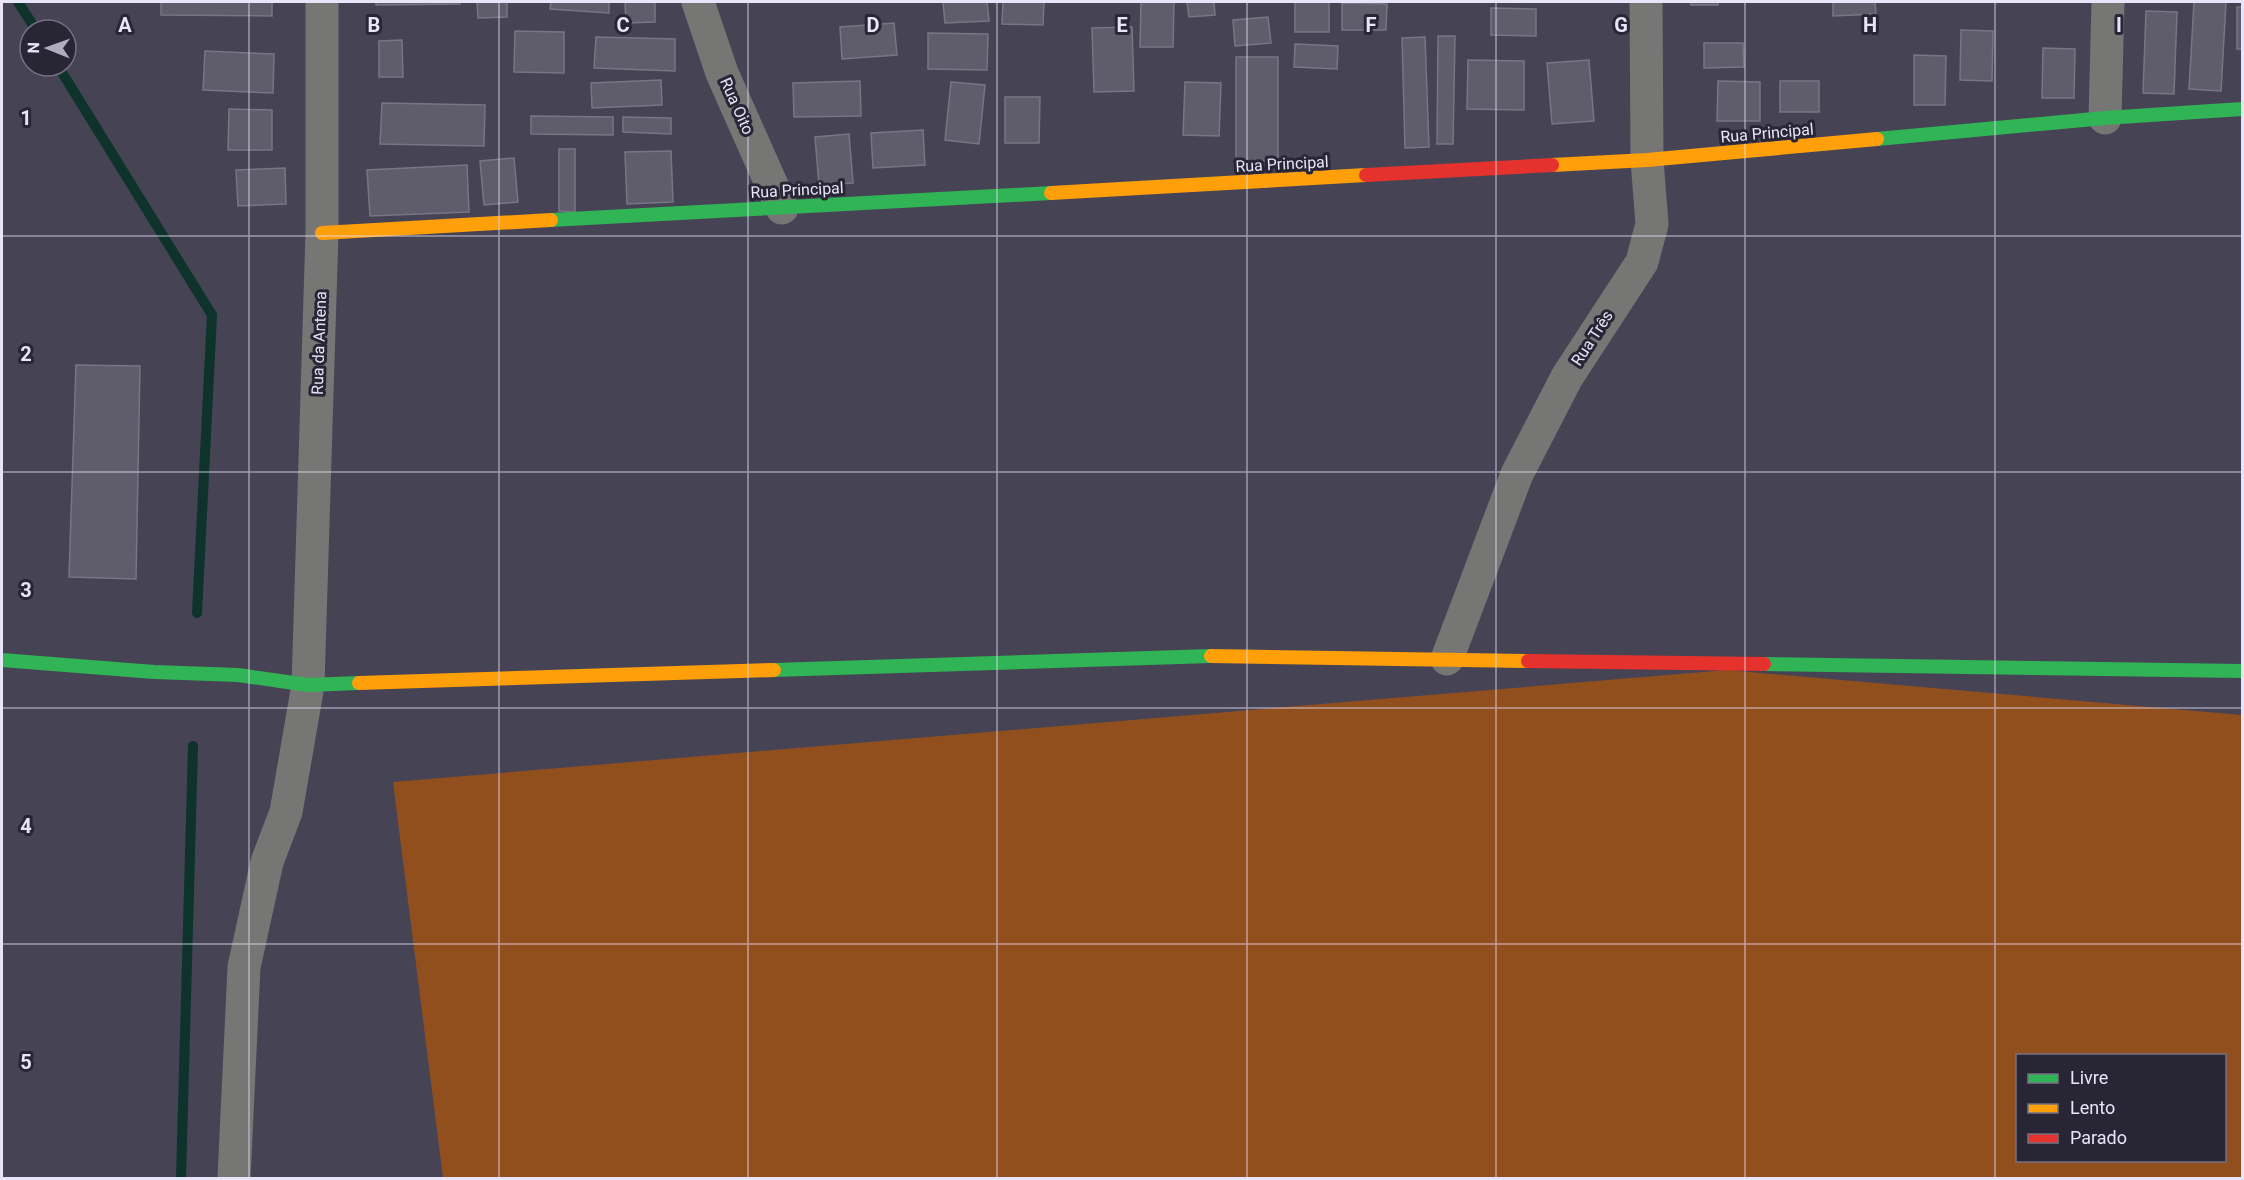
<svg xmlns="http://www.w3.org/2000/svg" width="2244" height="1180" viewBox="0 0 2244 1180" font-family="Roboto,sans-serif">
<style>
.forest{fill:#924f1e;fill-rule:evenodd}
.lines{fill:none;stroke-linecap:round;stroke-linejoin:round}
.stream{stroke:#0d332b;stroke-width:10}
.building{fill:#5f5c6c;stroke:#787585;stroke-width:1.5}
.street{stroke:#767675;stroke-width:33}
.fast{stroke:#30b455;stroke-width:14}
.slow{stroke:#ff9f0a;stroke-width:14}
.jam{stroke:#e5322d;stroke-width:14}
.grid{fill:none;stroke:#e8e4fa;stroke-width:1.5;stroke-opacity:0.55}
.labels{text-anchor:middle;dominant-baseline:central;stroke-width:6;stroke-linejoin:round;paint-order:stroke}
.street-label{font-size:16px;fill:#e8e4fa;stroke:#282535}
.grid-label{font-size:20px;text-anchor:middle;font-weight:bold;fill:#e8e4fa;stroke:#282535;stroke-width:6;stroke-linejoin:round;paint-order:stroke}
</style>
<rect width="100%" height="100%" fill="#464355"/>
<path class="forest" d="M1727,670l515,45v463h-1799l-50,-396zM2018,1056h206v104h-206z"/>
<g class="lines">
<g class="stream">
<path d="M18,2l18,28"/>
<path d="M58,66l154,249 -15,298"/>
<path d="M181,1178l12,-432"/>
</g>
</g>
<g class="building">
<path d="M161,2h111v14l-111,-1z"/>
<path d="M376,2h84v2l-84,1z"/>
<path d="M477,2h30v15l-29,1z"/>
<path d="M551,2h58v11l-59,-4z"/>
<path d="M625,2h30v20l-29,1z"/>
<path d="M943,2h44l2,19 -44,2z"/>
<path d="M1003,2h41l-1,23 -41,-1z"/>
<path d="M1141,2h33l-1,45h-33z"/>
<path d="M1187,2h27l1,13 -26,2z"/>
<rect x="1295" y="2" width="34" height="30"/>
<rect x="1691" y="2" width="27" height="3"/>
<path d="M1833,2h42l1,12 -43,2z"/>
<path d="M2194,2h32l-5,89 -32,-2z"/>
<path d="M1342,3l45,1 -1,26h-44z"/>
<rect x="2237" y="7" width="5" height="42"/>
<path d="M1491,8l45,1v27l-45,-1z"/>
<path d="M2146,11l31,1 -3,82 -31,-1z"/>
<path d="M1268,17l3,26 -36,3 -2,-26z"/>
<path d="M894,23l3,32 -55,4 -2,-32z"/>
<path d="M1132,27l2,64 -40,1 -2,-64z"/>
<path d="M1961,30l32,1 -1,50 -32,-1z"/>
<path d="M515,31l49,1v41l-50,-1z"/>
<path d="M928,33l60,1 -1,36 -59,-1z"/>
<path d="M1438,36h17l-2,108h-16z"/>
<path d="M596,37l79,2v32l-81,-3z"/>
<path d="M1425,37l4,110 -24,1 -3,-110z"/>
<path d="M402,40l1,37h-24v-36z"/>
<path d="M1704,43h39l1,24 -40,1z"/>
<path d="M1295,44l43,2 -1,23 -43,-2z"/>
<path d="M2043,48l32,1 -1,49h-32z"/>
<path d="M205,51l69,3 -1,39 -70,-3z"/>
<path d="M1914,55l32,1 -1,49h-31z"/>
<rect x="1236" y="57" width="42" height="104"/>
<path d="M1468,60l56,1v49l-57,-1z"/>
<path d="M1589,60l5,61 -42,3 -5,-61z"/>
<path d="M661,80l1,25 -70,3 -1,-25z"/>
<path d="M860,81l1,35 -67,1 -1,-34z"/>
<path d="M1718,81l42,1v39h-43z"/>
<rect x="1780" y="81" width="39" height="31"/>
<path d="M951,82l34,3 -6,59 -34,-4z"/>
<path d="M1185,82l36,1 -2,53 -36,-1z"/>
<path d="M1005,97h35l-1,46h-34z"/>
<path d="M382,103l103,2 -1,41 -104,-2z"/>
<path d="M229,109l43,1v40h-44z"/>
<path d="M531,116l82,1v18l-82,-1z"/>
<path d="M623,117l48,1v16l-48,-2z"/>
<path d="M923,130l2,35 -52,3 -2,-35z"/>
<path d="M849,134l4,49 -34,2 -4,-48z"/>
<path d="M559,149h16v63l-16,-1z"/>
<path d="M671,151l2,51 -46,2 -2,-52z"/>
<path d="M514,158l4,44 -34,3 -4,-44z"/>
<path d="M467,165l2,47 -99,4 -3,-46z"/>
<path d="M285,168l1,36 -48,2 -2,-36z"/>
<path d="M76,365l64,1 -4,213 -67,-2z"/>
</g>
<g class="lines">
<g class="street">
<path d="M698,2l24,71 60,135"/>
<path d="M2105,118l3,-116"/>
<path d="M1447,659l70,-185 50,-97 75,-115 10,-38 -5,-64 -1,-158"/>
<path d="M234,1178l10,-211 23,-105 19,-50 22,-127 14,-452v-231"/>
</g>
<g class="fast">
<path d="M1877,139l228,-21 137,-9"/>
<path d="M551,220l500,-27"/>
<path d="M2,660l152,12 84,3 70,10 51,-2"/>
<path d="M1764,664l478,7"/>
<path d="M774,670l437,-14"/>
</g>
<g class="slow">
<path d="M1552,165l95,-5 230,-21"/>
<path d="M1051,193l315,-18"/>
<path d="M322,233l229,-13"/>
<path d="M1211,656l317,5"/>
<path d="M359,683l415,-13"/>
</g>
<g class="jam">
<path d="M1366,175l186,-10"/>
<path d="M1528,661l236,3"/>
</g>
</g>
<path class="grid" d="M249,2v1176M499,2v1176M748,2v1176M997,2v1176M1247,2v1176M1496,2v1176M1745,2v1176M1995,2v1176M2,236h2240M2,472h2240M2,708h2240M2,944h2240"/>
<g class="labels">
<g class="street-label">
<text transform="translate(737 106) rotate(66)">Rua Oito</text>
<text transform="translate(1767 133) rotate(-5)">Rua Principal</text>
<text transform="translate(1282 164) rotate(-3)">Rua Principal</text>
<text transform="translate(797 190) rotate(-3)">Rua Principal</text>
<text transform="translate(1592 338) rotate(-57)">Rua Três</text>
<text transform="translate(319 343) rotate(-88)">Rua da Antena</text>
</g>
</g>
<g class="grid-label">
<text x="125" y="32">A</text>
<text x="374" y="32">B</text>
<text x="623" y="32">C</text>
<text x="873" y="32">D</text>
<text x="1122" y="32">E</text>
<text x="1371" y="32">F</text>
<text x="1621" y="32">G</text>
<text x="1870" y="32">H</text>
<text x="2119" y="32">I</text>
<text x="26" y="125">1</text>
<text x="26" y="361">2</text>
<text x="26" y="597">3</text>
<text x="26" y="833">4</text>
<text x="26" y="1069">5</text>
</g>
<rect width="2244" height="1180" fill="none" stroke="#e8e4fa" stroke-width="6"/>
<rect x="2016" y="1054" width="210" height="108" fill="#282535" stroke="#757184" stroke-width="1.5"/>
<rect x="2028" y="1074" width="30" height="9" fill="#30b455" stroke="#757184" stroke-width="1.5"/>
<text x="2070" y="1084" font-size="18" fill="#e8e4fa">Livre</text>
<rect x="2028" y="1104" width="30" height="9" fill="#ff9f0a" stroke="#757184" stroke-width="1.5"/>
<text x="2070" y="1114" font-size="18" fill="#e8e4fa">Lento</text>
<rect x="2028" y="1134" width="30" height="9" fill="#e5322d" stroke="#757184" stroke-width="1.5"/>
<text x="2070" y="1144" font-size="18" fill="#e8e4fa">Parado</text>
<g transform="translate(48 48) rotate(271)"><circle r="28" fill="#282535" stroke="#757184" stroke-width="1.5"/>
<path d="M0-4.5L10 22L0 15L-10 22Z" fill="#afacc0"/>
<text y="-9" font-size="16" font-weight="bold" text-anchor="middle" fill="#e8e4fa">N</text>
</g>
</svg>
